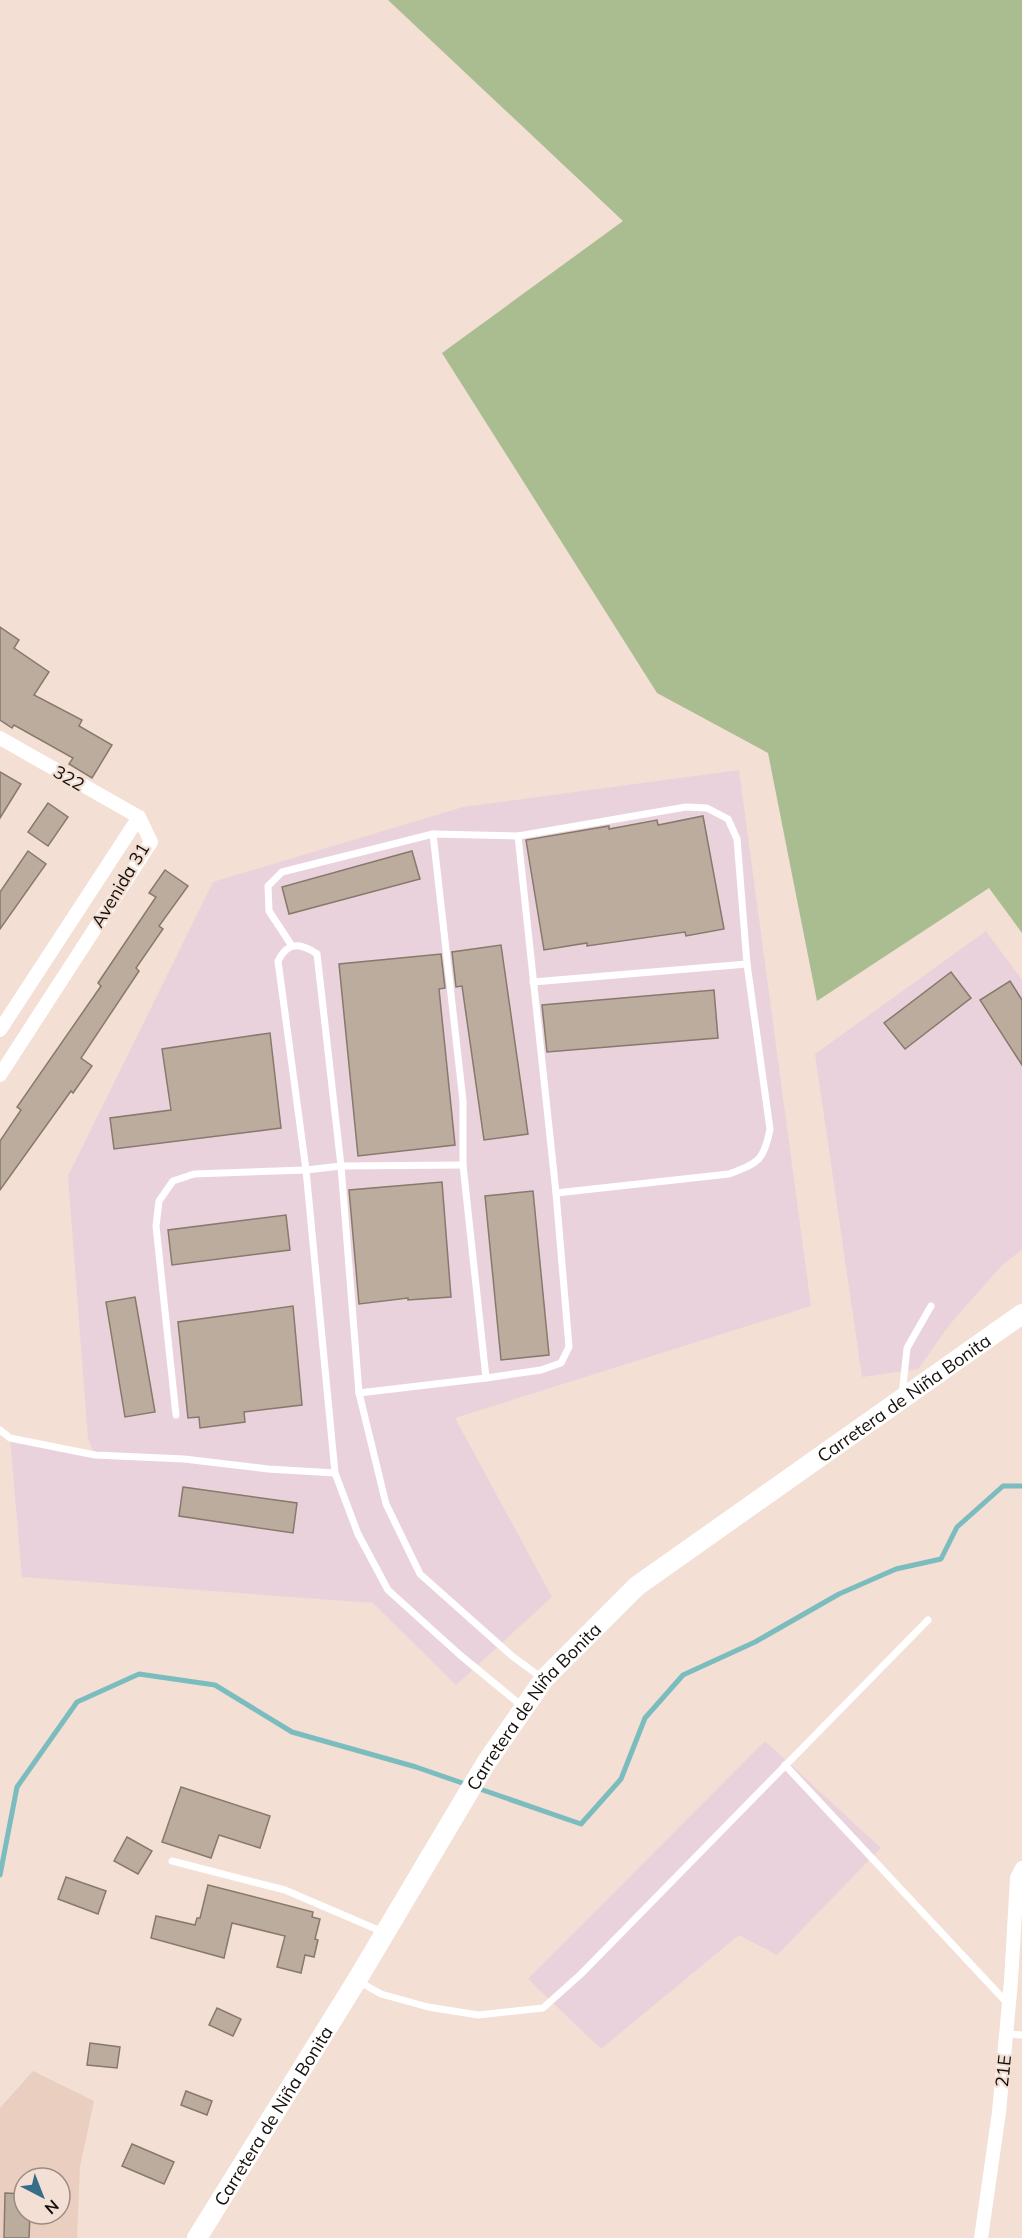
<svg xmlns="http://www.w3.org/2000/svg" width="1022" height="2238" viewBox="0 0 1022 2238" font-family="Mulish,sans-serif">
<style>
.industrial{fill:#ead2dd}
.built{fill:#eacfc0;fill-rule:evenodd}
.green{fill:#aabd91}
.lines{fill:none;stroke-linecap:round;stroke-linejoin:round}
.stream{stroke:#7bbcbe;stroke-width:5}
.building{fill:#bbac9d;stroke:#87796c;stroke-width:1.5}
.lane{stroke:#fff;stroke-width:7}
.street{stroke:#fff;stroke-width:14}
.secondary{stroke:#fff;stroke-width:20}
.labels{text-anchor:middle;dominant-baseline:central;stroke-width:4.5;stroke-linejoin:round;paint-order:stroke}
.street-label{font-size:18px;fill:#150f0b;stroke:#f3dfd3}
</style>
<rect width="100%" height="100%" fill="#f3dfd3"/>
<g class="industrial">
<path d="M739,770l72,536 -356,112 97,179 -96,88 -83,-82 -351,-26 -12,-139 85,17 -7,-16 -20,-263 145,-294 250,-75z"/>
<path d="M986,931l36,49v270l-19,14 -52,59 -33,46 -56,8 -47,-323z"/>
<path d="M765,1741l116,107 -104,107 -38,-20 -138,114 -73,-70z"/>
</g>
<path class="built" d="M33,2071l61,30 -14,66 -3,71h-77v-130zM24,2178h36v36h-36z"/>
<path class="green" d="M388,0h634v933l-33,-45 -172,113 -49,-248 -111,-60 -215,-340 181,-132z"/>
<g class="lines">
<g class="stream">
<path d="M477,1788l104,36 40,-45 24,-61 38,-43 72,-33 84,-48 57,-25 45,-10 16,-32 46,-41h19"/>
<path d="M0,1875l17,-88 60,-85 62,-28 76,11 77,47 124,35 52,18"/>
</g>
</g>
<g class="building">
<path d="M0,627l19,13 -5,8 35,24 -15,23 48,25 -3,6 33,19 -20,33 -23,-14 4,-6 -59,-33 -2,3 -12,-8z"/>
<path d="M0,772l21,12 -21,34z"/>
<path d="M48,803l20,14 -20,29 -20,-14z"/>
<path d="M703,816l21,113 -38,7 -1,-4 -98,14v-3l-43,7 -18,-110 83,-14v3l48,-9 1,5z"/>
<path d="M28,851l18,13 -46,65v-37z"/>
<path d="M412,851l8,28 -131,35 -7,-27z"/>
<path d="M165,870l23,16 -29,40 4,3 -27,39 3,3 -58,87 11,8 -19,27 -2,-2 -71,99v-49l21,-31 -4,-3 84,-121 -3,-3 58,-86 -7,-4z"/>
<path d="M501,945l27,189 -44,6 -22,-154 -6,1 -4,-35z"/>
<path d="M441,954l4,34 -6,1 16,156 -97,11 -19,-192z"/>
<path d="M951,972l20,26 -66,51 -21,-26z"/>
<path d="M1010,981l12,19v65l-42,-65z"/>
<path d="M714,990l4,48 -171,14 -5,-47z"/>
<path d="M270,1033l11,95 -167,21 -4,-31 61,-8 -9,-61z"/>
<path d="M442,1182l9,115 -43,3v-2l-49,6 -10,-114z"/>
<path d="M533,1191l16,164 -48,5 -16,-164z"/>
<path d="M286,1215l4,35 -118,15 -4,-35z"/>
<path d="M135,1297l20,115 -30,5 -19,-115z"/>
<path d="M293,1306l9,99 -58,7 1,10 -45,6 -1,-11 -11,1 -10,-96z"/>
<path d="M183,1487l114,16 -4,30 -114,-17z"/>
<path d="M181,1787l89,29 -10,32 -41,-13 -8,23 -49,-16z"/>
<path d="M127,1837l25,14 -14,23 -24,-13z"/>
<path d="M66,1877l40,14 -8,23 -40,-15z"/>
<path d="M208,1885l105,27 -1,5 8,2 -5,20 3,1 -4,17 -9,-2 -4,18 -24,-6 8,-31 -53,-13 -8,35 -73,-20 5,-22 39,9 2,-7h3z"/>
<path d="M217,2008l24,11 -8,17 -24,-11z"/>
<path d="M90,2043l30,4 -3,21 -30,-3z"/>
<path d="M186,2091l26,10 -5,14 -26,-10z"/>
<path d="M132,2144l42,18 -10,22 -42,-18z"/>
<path d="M5,2193l19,1v20h6l-1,24h-25z"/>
</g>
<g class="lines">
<g class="lane">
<path d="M433,834l30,267v64l23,213 55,-8 20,-7 8,-16 -13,-154 -38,-357"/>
<path d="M292,946l-23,-35 -1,-25 14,-14 151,-38 85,2 168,-29 21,1 21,11 9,20 10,125 23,165c-6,32 -12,34 -41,45l-173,19"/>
<path d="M533,982l214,-18"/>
<path d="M359,1393l127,-15"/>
<path d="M902,1395l5,-47 24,-42"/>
<path d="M176,1415l-20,-189 3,-25 14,-20 21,-7 112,-4 35,-4 122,-1"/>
<path d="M0,1430l10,8 85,17 89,4 84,10 67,4"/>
<path d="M522,1706l-62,-51 -72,-65 -30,-56 -23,-61 -29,-303 -28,-209c10,-20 23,-18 39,-7l24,212 18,227 27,111 34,70 92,82 30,22"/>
<path d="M785,1765l224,240"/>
<path d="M172,1861l113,29 98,42"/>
<path d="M358,1981l23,13 47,13 50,8 65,-7 38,-34 347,-354"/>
<path d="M1006,2034l16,1"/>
</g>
<g class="street">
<path d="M0,738l139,79"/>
<path d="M0,1030l139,-213"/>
<path d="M0,1075l151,-233 -12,-25"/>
<path d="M981,2238l18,-126 12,-131 6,-103 5,-10"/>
</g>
<path class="secondary" id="s1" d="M197,2238l160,-258 129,-217 58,-84 93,-93 385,-272"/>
</g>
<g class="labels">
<g class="street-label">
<text transform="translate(69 778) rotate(30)">322</text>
<text transform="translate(120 885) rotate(-59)">Avenida 31</text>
<text stroke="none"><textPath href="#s1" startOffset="1116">Carretera de Niña Bonita</textPath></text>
<text stroke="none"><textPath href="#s1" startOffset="630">Carretera de Niña Bonita</textPath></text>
<text transform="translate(1003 2071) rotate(-84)">21E</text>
<text stroke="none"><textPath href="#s1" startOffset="144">Carretera de Niña Bonita</textPath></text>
</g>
</g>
<g transform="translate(42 2196) rotate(138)"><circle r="28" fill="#f3dfd3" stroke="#9a8c83" stroke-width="1.5"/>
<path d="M0-4.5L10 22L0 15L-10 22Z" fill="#366d88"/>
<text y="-9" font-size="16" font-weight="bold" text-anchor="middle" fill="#150f0b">N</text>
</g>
</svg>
